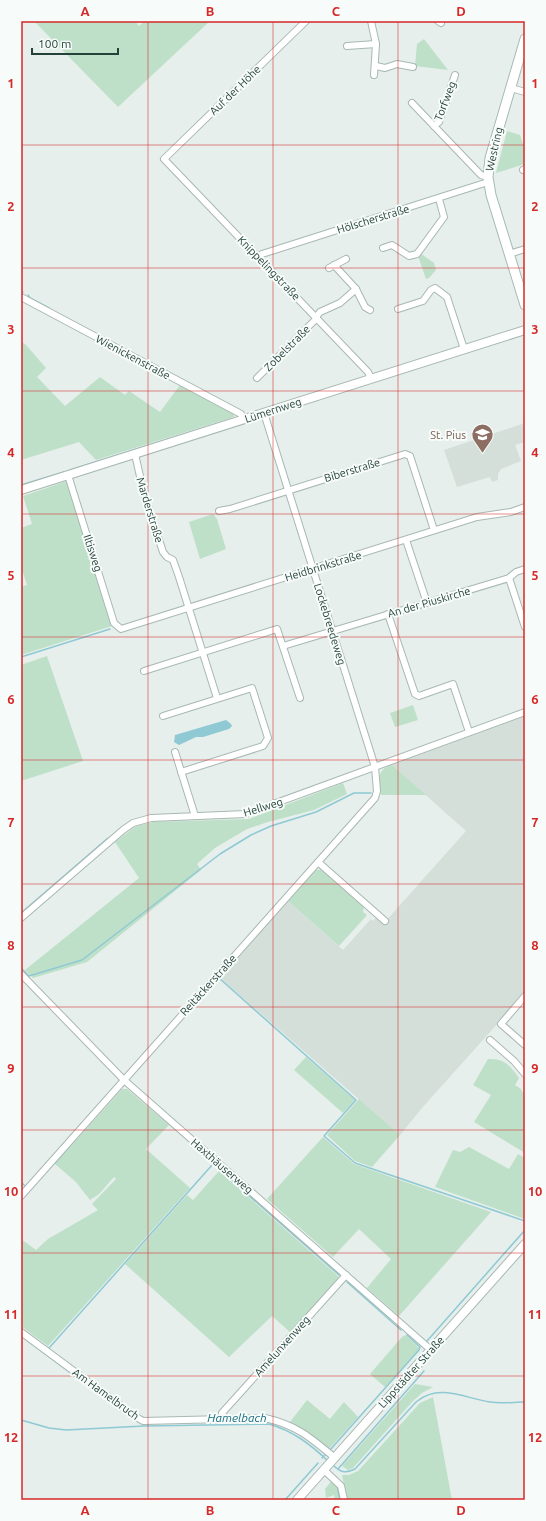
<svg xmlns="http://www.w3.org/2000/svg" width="546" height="1521" viewBox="0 0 546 1521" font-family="Ubuntu,sans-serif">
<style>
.built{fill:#d4dfda}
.green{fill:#bfe0c8}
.water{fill:#8ec9d4}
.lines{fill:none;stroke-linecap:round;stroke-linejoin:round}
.stream{stroke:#8ec9d4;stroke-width:1.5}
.minor-casing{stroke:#a8b8b2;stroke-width:8}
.tertiary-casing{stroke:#a8b8b2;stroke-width:10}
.secondary-casing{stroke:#a4bbb3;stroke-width:11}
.minor{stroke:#fff;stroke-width:6}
.tertiary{stroke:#fff;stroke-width:8}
.secondary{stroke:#fff;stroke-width:9}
.grid{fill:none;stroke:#d62828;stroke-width:1;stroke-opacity:0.55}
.labels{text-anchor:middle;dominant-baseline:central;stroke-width:4;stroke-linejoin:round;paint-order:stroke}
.street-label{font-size:11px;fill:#24423a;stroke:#f7fbf9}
.education-label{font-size:11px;fill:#785e54;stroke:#f7fbf9;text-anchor:end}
.water-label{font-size:12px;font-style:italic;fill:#1c6f80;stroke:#f7fbf9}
.neatline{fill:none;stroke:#d62828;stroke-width:1.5}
.grid-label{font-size:13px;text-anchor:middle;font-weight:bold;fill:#d62828}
</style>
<rect width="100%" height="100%" fill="#e6efeb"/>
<g class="built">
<path d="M525,423v19l-10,3 6,16 -20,8 -3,5v6l-6,2 -2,-5 -33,10 -13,-37z"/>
<path d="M525,716v277l-103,115 -22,27 -180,-157 68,-77 55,49 28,-31 2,2 4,-4 7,6 82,-92 -74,-66z"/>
</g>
<g class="green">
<path d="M34,21h101l4,5 6,-5h65l-92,86z"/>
<path d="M424,39l24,31 -33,-4 2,-22z"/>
<path d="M507,131l13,4 5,15v14l-29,9z"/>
<path d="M420,253l14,10 2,7 -7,8 -3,1 -8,-23z"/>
<path d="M21,341l6,5 19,22 -9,9 28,29 35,-29 25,18 4,-4 31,21 20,-27 54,29v3l-138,43 -17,-18 -58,18z"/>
<path d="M67,481l45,145 -91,29v-68l6,-2 -6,-18v-39l11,-4 -9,-28z"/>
<path d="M213,514l4,5 9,30 -26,10 -11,-37z"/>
<path d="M47,656l36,105 -62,20v-116z"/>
<path d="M413,705l5,15 -23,7 -5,-14z"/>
<path d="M392,765l34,30h-45c-1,-15 -6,-25 11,-30z"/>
<path d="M343,783l4,11 -33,16 -46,12 -21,7 -32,19 -18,16 4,6 -114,92 -54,16 -8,-8 114,-92 -24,-36 21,-16 17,-4 96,-3z"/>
<path d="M323,869l41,36 -1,7 4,3 -28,31 -51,-45 28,-31z"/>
<path d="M306,1057l49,43 -12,13 -49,-43z"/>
<path d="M488,1059c17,-1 22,7 31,19l-4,7 6,4 4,8v56l-51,-31 17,-27 -18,-10z"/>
<path d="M122,1089h5l42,36 -23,24 44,39 -142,158 -27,-20v-87l15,11 12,-11 50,-29 -6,-6 24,-25 -2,-2 -15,17 -9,6 -14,-18 -21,-18z"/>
<path d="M359,1099l41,36 -28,32 -17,-6 -28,-26z"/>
<path d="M323,1137l31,27 137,48 -92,104 -32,-28 24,-29 -32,-30 -26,28 -66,-58z"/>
<path d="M469,1147l40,22 9,-15 7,4v61l-90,-32 18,-37 7,2z"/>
<path d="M219,1171l120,106 -48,56 -19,-17 -43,41 -104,-93 62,-69 6,5z"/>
<path d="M406,1335l14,14 -35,38 -15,-13 32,-37z"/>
<path d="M415,1384l18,3 -11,6 -9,8 -60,67 -5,2 -6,-4z"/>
<path d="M433,1397l19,103h-105l-5,-25h7l9,-4 62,-68z"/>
<path d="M307,1400l23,19 14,-17 14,15 -29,32 -24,-18 -15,-9z"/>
<path d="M333,1479l7,8 2,13h-7l-1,-5 -8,3 -1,-9z"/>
</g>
<path class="water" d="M226,720l5,4 1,2 -3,3 -26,8h-7l-17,8 -5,-3 1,-7z"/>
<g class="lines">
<g class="stream">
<path d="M21,292h2"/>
<path d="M28,295l2,3 19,10"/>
<path d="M70,470l162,-51"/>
<path d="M21,485l43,-13"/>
<path d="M21,657l89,-28"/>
<path d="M21,913l87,-75"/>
<path d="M21,968l8,8 53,-16 138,-106 31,-19 20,-9 45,-14 38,-19h17"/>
<path d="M219,978l137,122 -32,36 31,27 170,58"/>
<path d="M195,1005l16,-18"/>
<path d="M55,1163l38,-44"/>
<path d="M21,1182l4,4"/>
<path d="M347,1282l54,48"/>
<path d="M21,1328l67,50"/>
<path d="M21,1336l113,84"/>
<path d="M427,1341l98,-111"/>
<path d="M49,1348l164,-184 126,111"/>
<path d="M21,1420l28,8 17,2 78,-4 125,-2c24,7 41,20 59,37"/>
<path d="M330,1450l89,-100 1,-3 -13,-12"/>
<path d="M322,1458l3,-3"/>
<path d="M333,1465c7,7 12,9 22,4l61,-67c23,-19 48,-4 74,0 11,2 24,0 35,0"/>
<path d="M338,1469l86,-98"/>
<path d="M337,1485l3,15"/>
<path d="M285,1500l33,-37"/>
</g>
<defs>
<g id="minor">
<path d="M306,21l-142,138 204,213 3,7"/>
<path d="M371,21l5,23 -2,31"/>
<path d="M438,21l3,2"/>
<path d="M347,46l29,-2"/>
<path d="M376,66l9,2 12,-4 16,3"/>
<path d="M511,88l14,4"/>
<path d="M412,103l69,72 7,2"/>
<path d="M434,126l5,-4 16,-47"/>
<path d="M523,170l2,-1"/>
<path d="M383,248l9,-3 17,11 8,-2 27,-37 -5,-18"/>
<path d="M509,254l16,-5"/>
<path d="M258,257l4,-3 226,-72"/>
<path d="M334,265l22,24 9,18 5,3"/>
<path d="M329,268l17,-9"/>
<path d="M21,297l220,117 2,5"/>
<path d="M398,309l25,-8 8,-11 4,-2 12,9 17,52"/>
<path d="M316,317l4,-5 20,-9 16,-14"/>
<path d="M257,378l60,-60"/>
<path d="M135,454l9,40 19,58 4,5 6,3 6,17 38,121"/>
<path d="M68,475l46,148 7,6 356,-112 34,-5 14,-5"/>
<path d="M219,511l11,-2 175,-55 5,2 24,74"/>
<path d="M406,540l21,63"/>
<path d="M509,578l16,49"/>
<path d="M388,614l27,80 4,2 34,-12 16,48"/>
<path d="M283,646l226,-68 7,-6 9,-3"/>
<path d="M144,671l133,-42 23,69"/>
<path d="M163,716l89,-28 16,50 -5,8 -82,26"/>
<path d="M175,752l20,64"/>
<path d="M318,862l67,59"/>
<path d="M21,918l102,-88 10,-7 18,-5 95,-4 279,-102"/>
<path d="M21,974l103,106 307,270"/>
<path d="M525,996l-24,28 24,21"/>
<path d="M490,1040l24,21 11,13"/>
<path d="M21,1196l354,-398 2,-7 -2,-24 -111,-354"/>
<path d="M21,1332l115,85 7,4 122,-3c31,7 45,19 70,40"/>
<path d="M222,1418v-5l124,-138"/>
<path d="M324,1470l17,16 3,14"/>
</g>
<g id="tertiary">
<path d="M21,490l504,-160"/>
<path d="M297,1500l228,-256"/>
</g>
<path id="secondary" d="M525,39l-35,119 -2,19 3,18 34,110"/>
</defs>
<use href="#minor" class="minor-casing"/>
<use href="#tertiary" class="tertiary-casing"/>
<use href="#secondary" class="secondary-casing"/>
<use href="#minor" class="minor"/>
<use href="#tertiary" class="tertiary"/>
<use href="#secondary" class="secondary"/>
</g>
<path class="grid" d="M148,21v1479M273,21v1479M398,21v1479M21,145h504M21,268h504M21,391h504M21,514h504M21,637h504M21,760h504M21,884h504M21,1007h504M21,1130h504M21,1253h504M21,1376h504"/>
<defs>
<symbol id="school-pin" viewBox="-11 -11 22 30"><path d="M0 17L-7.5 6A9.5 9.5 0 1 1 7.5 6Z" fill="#8d6e63" stroke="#f7fbf9"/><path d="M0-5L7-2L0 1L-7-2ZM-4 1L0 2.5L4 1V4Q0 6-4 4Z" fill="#fff"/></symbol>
</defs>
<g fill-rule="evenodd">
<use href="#school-pin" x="470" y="422" width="25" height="34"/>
</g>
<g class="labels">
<g class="street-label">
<text transform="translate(235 90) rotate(-44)">Auf der Höhe</text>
<text transform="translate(445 101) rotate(-69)">Torfweg</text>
<text transform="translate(494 149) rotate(-77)">Westring</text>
<text transform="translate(373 219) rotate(-17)">Hölscherstraße</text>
<text transform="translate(269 268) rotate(46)">Knippelingstraße</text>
<text transform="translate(287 348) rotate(-45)">Zobelstraße</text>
<text transform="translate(133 357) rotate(28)">Wienickenstraße</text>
<text transform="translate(273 410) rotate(-18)">Lümernweg</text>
<text transform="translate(352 470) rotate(-17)">Biberstraße</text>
<text transform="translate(150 510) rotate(73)">Marderstraße</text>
<text transform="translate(93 553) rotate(72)">Iltisweg</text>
<text transform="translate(323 566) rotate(-17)">Heidbrinkstraße</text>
<text transform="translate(429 602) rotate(-16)">An der Piuskirche</text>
<text transform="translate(330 624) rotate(73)">Lockebreedeweg</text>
<text transform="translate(263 807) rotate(-17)">Hellweg</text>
<text transform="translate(208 985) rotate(-48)">Reitäckerstraße</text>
<text transform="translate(222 1166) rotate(41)">Haxthäuserweg</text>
<text transform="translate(282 1346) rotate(-48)">Amelunxenweg</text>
<text transform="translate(411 1372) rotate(-48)">Lippstädter Straße</text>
<text transform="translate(106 1394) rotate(36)">Am Hamelbruch</text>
</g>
<g class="education-label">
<text x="466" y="435">St. Pius</text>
</g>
<g class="water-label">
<text x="237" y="1417">Hamelbach</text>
</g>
</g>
<rect width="546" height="1521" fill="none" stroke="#f7fbf9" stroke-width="44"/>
<path d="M32 48v6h86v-6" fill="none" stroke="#24423a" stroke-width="2"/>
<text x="38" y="48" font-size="12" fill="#24423a" stroke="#f7fbf9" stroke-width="3" paint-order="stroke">100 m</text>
<rect x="22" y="22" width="502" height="1477" class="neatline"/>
<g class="grid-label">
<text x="85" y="16">A</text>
<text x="210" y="16">B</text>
<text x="336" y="16">C</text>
<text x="461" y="16">D</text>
<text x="11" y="88">1</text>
<text x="535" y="88">1</text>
<text x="11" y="211">2</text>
<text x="535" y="211">2</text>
<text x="11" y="334">3</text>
<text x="535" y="334">3</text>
<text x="11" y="457">4</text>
<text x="535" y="457">4</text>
<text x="11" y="580">5</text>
<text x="535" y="580">5</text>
<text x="11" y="704">6</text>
<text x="535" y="704">6</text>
<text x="11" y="827">7</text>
<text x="535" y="827">7</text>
<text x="11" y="950">8</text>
<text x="535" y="950">8</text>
<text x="11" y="1073">9</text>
<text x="535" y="1073">9</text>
<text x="11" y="1196">10</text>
<text x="535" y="1196">10</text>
<text x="11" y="1319">11</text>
<text x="535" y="1319">11</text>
<text x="11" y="1442">12</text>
<text x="535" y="1442">12</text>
<text x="85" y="1515">A</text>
<text x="210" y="1515">B</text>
<text x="336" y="1515">C</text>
<text x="461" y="1515">D</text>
</g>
</svg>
